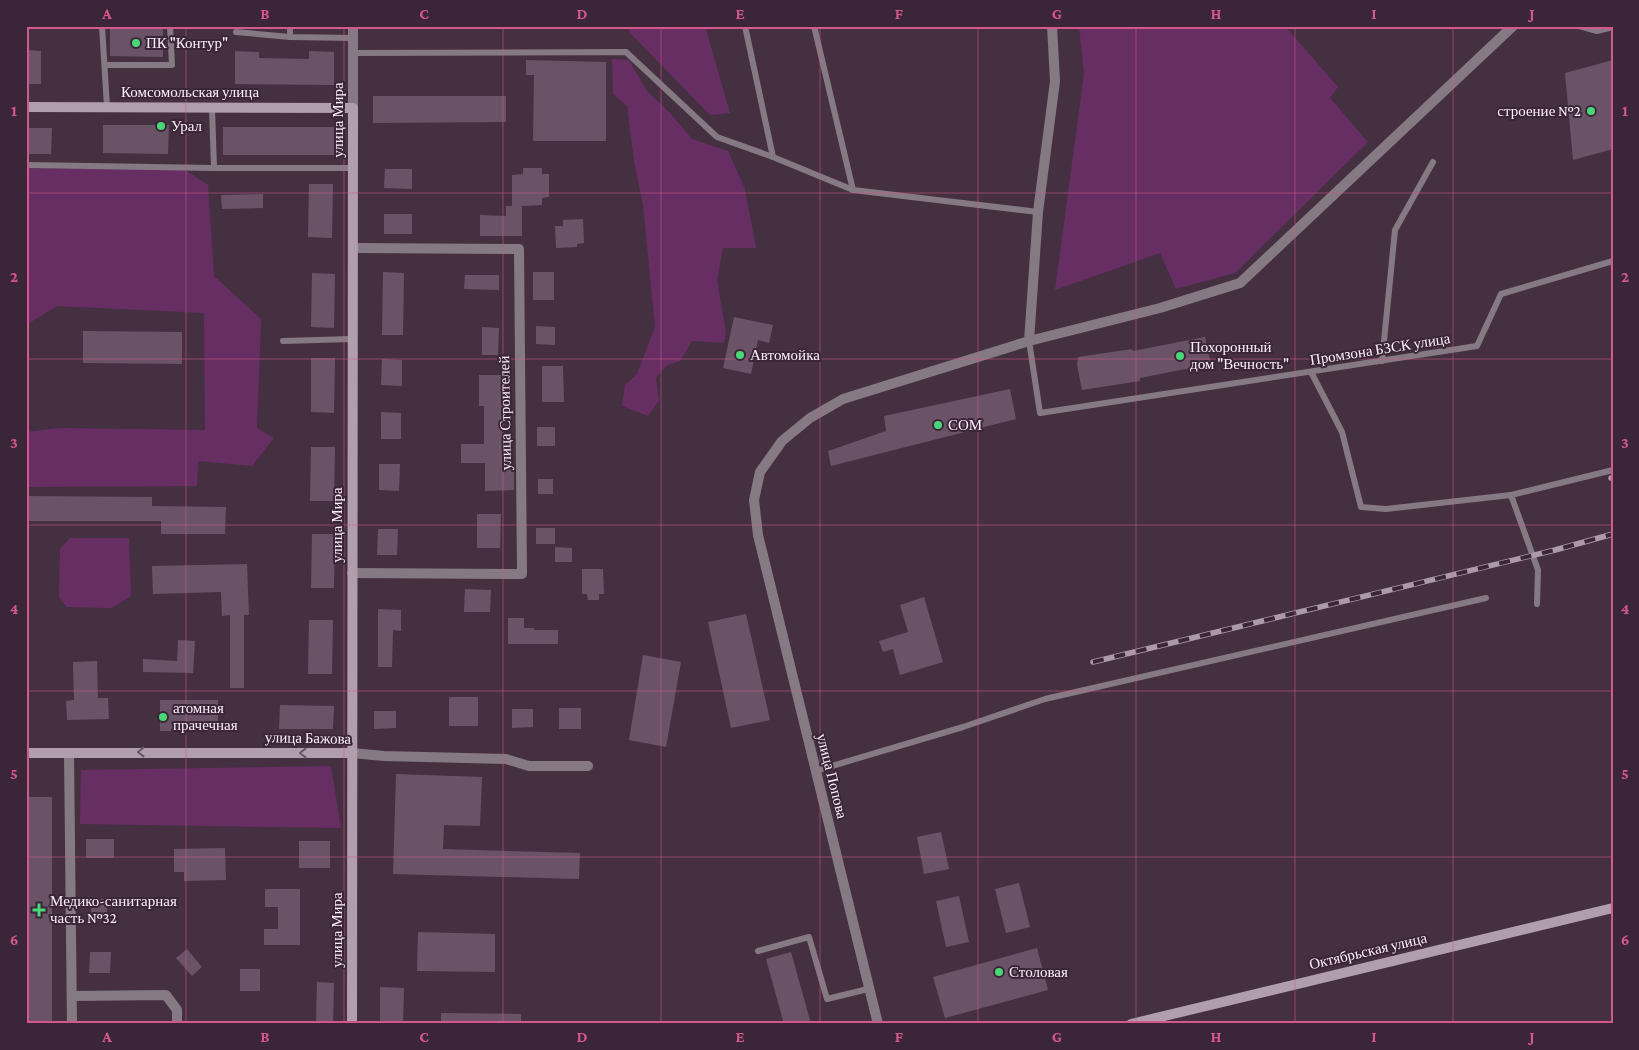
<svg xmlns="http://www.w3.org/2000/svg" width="1639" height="1050" viewBox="0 0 1639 1050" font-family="'Crimson Pro',serif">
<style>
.green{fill:#672e63}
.building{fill:#6a5367}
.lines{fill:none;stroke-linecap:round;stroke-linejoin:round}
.lane{stroke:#857a83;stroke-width:6}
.street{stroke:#857a83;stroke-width:10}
.secondary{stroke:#b09eae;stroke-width:10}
.rail-casing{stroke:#ac9aa9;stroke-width:5.5}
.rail{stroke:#3a2638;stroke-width:4;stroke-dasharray:11;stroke-linecap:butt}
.oneway{stroke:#695667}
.grid{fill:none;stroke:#d4588b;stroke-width:1;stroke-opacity:0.55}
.poi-dot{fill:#4ad778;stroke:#3a2638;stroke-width:2}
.labels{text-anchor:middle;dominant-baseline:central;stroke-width:4;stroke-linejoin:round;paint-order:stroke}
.poi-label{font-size:15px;fill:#fdeefa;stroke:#3a2638;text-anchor:start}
.street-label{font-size:15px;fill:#fdeefa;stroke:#3a2638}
.neatline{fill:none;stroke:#d4588b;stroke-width:2}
.grid-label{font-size:16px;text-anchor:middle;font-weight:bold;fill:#d4588b}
</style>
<rect width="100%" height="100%" fill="#453042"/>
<g class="green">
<path d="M628,26h77l25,87 -20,2 -81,-83z"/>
<path d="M1079,26h206l53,61 -8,11 38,44 -133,131 -59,16 -16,-36 -105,37 29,-216z"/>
<path d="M612,59l17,1 18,31 23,22 22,26 36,12 17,38 11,59h-33l-6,32 9,53 -2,10 -32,-2 -12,20 -14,5 -10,12 3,23 -11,15 -26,-10 3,-21 12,-11 18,-47 -12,-122 -9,-44 -7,-55 -14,-12z"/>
<path d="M26,168l159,2 23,15 6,91 47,43 -4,109 17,10 -22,28 -54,-5 -1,25 -171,1v-55l34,-4 145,2 -1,-117 -147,-7 -31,19z"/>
<path d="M70,538h59l2,58 -19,12 -45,-1 -8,-9 1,-49z"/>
<path d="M331,766l10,62 -261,-4 1,-54z"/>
</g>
<g class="building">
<path d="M110,28l53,1v28l-53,-1z"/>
<path d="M26,50l15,1v33h-15z"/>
<path d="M235,51l24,1v6l50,1v-8l25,1v33l-99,-1z"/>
<path d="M526,60l80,2v79h-73l1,-66h-8z"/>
<path d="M1613,60v89l-40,11 -8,-87z"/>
<path d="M373,96h133v26l-133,1z"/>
<path d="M103,125h66l-1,29 -65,-1z"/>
<rect x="223" y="127" width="111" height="28"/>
<path d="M26,128h26l-1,26h-25z"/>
<path d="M523,168h19v6h7v23l-7,1v7l-20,1v30h-42v-21l26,1v-10h6v-31l11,-1z"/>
<path d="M385,169h27v20l-28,-1z"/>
<path d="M309,184h24l-1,54 -24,-1z"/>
<path d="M263,194v14l-41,1 -1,-14z"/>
<rect x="384" y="214" width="28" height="20"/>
<path d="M583,219l1,24 -7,1v3l-21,1 -1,-22h8v-6z"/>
<path d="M383,272l21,1 -1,62h-21z"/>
<rect x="533" y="272" width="21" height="28"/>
<path d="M312,273l23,1 -1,54 -23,-1z"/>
<path d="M465,275h34v15l-35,-1z"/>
<path d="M734,317l39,8 -4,18 -11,-3 -7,34 -28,-6z"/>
<path d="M536,326l19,1v18l-19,-1z"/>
<path d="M482,327l17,1 -1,27h-16z"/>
<path d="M83,331l99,1v32l-99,-1z"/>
<path d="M1205,337l6,27 -71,14v3l-58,9 -5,-25 1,-8 54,-8 1,2z"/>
<path d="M311,358h24l-1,55 -23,-1z"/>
<path d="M382,359l20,1v26l-21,-1z"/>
<path d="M542,366h21l1,36h-22z"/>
<path d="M479,375h32l-1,32h-8v35h10l-1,28h3v20l-29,1v-28h-24v-19h23v-38h-5z"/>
<path d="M1010,389l6,30 -185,47 -3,-15 58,-20 -2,-15z"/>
<path d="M381,412l20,1v26h-20z"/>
<rect x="537" y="427" width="18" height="19"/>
<path d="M311,447h24l-1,54h-24z"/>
<path d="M379,464h21l-1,27 -20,-1z"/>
<rect x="538" y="479" width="15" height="15"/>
<path d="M26,496l126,1v9l74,1 -1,27h-64v-13h-135z"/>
<path d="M477,514h24l-1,34h-23z"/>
<rect x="536" y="528" width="19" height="16"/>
<path d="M378,529h20l-1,26h-20z"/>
<path d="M312,534h23l-1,54h-23z"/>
<path d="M555,547l17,1v14h-17z"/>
<path d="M247,564l2,51h-5v73h-14v-73l-8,1 -1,-24 -68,2 -1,-28z"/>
<path d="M582,569h21l1,25h-5v6h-11l-1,-6h-5z"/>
<path d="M465,589l26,1 -1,22h-26z"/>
<path d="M924,597l19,65 -43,13 -7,-26 -10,3 -4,-11 29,-9 -8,-27z"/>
<path d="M378,609l23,1v21l-8,-1 -1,37h-14z"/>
<path d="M746,614l24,106 -39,8 -23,-106z"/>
<path d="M508,618h16v10h10v2h24v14h-50z"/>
<path d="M309,620h24l-1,54h-24z"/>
<path d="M178,640l17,1 -2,32 -50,-1v-13l34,2z"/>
<path d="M643,655l38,7 -15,85 -37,-7z"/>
<path d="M97,661l1,37h10l1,21 -42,1 -1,-19 8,-1 -1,-38z"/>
<rect x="449" y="697" width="29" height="29"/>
<rect x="160" y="700" width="58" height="31"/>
<path d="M280,705l54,1 -1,23h-54z"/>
<rect x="559" y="708" width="22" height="21"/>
<path d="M512,709h21v18l-21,1z"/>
<path d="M374,711h22v17l-22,1z"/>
<path d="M396,774l86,3 -2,49 -36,-1 -1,24 137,4 -1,26 -186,-5z"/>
<rect x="26" y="797" width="26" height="227"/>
<path d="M941,832l8,37 -25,5 -7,-37z"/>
<rect x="86" y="839" width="28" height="19"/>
<rect x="299" y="841" width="31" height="27"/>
<path d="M225,848l1,32 -42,1v-9h-10v-23z"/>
<path d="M1019,883l11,44 -24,6 -11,-44z"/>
<path d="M265,889h35v56h-36v-16h14v-22h-13z"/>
<path d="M959,896l10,46 -23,5 -10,-46z"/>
<rect x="91" y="899" width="16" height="22"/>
<path d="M418,932l77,2v38l-78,-1z"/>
<path d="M1037,948l11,42 -103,28 -12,-41z"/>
<path d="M187,949l15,18 -10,9 -16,-18z"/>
<path d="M90,952h21l-1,21h-21z"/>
<path d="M791,952l20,72h-27l-18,-65z"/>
<rect x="240" y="969" width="20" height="22"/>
<path d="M317,982l17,1 -1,40 -17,-1z"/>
<path d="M380,987l24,1 -1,36h-23z"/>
<path d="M441,1013l80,1v10h-80z"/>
</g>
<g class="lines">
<g class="lane">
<path d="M102,26l5,81"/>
<path d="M745,26l28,131"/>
<path d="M814,26l39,164"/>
<path d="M1579,26l18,5 16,-4"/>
<path d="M236,32l54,5 63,1"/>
<path d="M290,37v-11"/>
<path d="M353,53l273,-1 91,85 56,20 80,33 185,22"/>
<path d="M105,65h67l-2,-39"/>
<path d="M212,108l2,60"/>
<path d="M26,165l188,3h139"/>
<path d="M283,341l69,-2"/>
<path d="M1029,341l11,72 437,-67 24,-52 112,-33"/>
<path d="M1382,361l13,-131 38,-68"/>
<path d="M1311,372l31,60 19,75 25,2 125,-14 27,75 -1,34"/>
<path d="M1511,495l102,-25"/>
<path d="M815,771l148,-44 82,-28 441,-101"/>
<path d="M758,951l51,-14 18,62 41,-10"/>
</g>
<g class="street">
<path d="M353,108v-82"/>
<path d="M1029,341l9,-129 17,-131 -3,-55"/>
<path d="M352,573l170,1 -3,-325 -166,-1"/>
<path d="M69,753l3,271"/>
<path d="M352,753l32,3 122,3 23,7h59"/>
<path d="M72,996l94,-1 11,15v14"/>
<path d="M878,1024l-120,-489 -4,-35 6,-28 22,-31 28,-23 33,-19 186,-58 131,-33 80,-25 273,-257"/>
</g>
<g class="secondary">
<path d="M26,107l327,1 -1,916"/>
<path d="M26,753h326"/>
<path d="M1131,1024l482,-116"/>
</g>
<defs>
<g id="rail">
<path d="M1611,478h2"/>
<path d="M1093,662l462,-112 58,-16"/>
</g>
</defs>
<use href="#rail" class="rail-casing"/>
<use href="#rail" class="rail"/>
</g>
<defs><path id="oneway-chevron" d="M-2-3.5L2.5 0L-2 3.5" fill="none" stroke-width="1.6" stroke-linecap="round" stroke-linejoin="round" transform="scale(1.25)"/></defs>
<g class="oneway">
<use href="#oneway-chevron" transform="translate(141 752) rotate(-180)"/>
<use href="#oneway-chevron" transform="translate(303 753) rotate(-180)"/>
</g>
<path class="grid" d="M186,26v998M344,26v998M503,26v998M661,26v998M820,26v998M978,26v998M1136,26v998M1295,26v998M1453,26v998M26,193h1587M26,359h1587M26,525h1587M26,691h1587M26,857h1587"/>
<g class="poi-dot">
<circle cx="136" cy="43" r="5"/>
<circle cx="1591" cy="111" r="5"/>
<circle cx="161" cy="126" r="5"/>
<circle cx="740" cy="355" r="5"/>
<circle cx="1180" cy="356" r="5"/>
<circle cx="938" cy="425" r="5"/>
<circle cx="163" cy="717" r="5"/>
<path d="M36.5 902.5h5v5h5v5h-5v5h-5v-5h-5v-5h5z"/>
<circle cx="999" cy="972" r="5"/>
</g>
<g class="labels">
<g class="poi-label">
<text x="146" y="43">ПК "Контур"</text>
<text x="1581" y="111" text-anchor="end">строение №2</text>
<text x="171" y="126">Урал</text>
<text x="1190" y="347">Похоронный<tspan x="1190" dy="17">дом "Вечность"</tspan></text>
<text x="750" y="355">Автомойка</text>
<text x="948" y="425">СОМ</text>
<text x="173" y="708">атомная<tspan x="173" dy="17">прачечная</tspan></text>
<text x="50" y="901">Медико-санитарная<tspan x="50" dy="17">часть №32</tspan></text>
<text x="1009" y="972">Столовая</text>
</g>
<g class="street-label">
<text x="190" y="92">Комсомольская улица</text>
<text transform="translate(338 120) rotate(-90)">улица Мира</text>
<text transform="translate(1380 349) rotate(-9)">Промзона БЗСК улица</text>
<text transform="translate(505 413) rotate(-91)">улица Строителей</text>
<text transform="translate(337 525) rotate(-90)">улица Мира</text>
<text transform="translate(308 738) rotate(1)">улица Бажова</text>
<text transform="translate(832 776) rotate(76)">улица Попова</text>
<text transform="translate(337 930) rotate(-90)">улица Мира</text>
<text transform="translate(1368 951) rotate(-13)">Октябрьская улица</text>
</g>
</g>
<rect width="1639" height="1050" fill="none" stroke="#3a2638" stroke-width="55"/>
<rect x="28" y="28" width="1584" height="994" class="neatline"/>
<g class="grid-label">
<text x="107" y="19">A</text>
<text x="265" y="19">B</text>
<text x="424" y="19">C</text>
<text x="582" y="19">D</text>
<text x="740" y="19">E</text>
<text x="899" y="19">F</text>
<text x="1057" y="19">G</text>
<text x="1216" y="19">H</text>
<text x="1374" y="19">I</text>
<text x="1532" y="19">J</text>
<text x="14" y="116">1</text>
<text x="1625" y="116">1</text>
<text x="14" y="282">2</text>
<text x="1625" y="282">2</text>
<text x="14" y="448">3</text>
<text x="1625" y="448">3</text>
<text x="14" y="614">4</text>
<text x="1625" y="614">4</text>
<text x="14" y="779">5</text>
<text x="1625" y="779">5</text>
<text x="14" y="945">6</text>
<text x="1625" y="945">6</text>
<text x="107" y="1042">A</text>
<text x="265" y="1042">B</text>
<text x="424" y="1042">C</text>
<text x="582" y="1042">D</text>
<text x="740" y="1042">E</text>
<text x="899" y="1042">F</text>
<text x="1057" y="1042">G</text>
<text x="1216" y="1042">H</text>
<text x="1374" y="1042">I</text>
<text x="1532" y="1042">J</text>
</g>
</svg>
